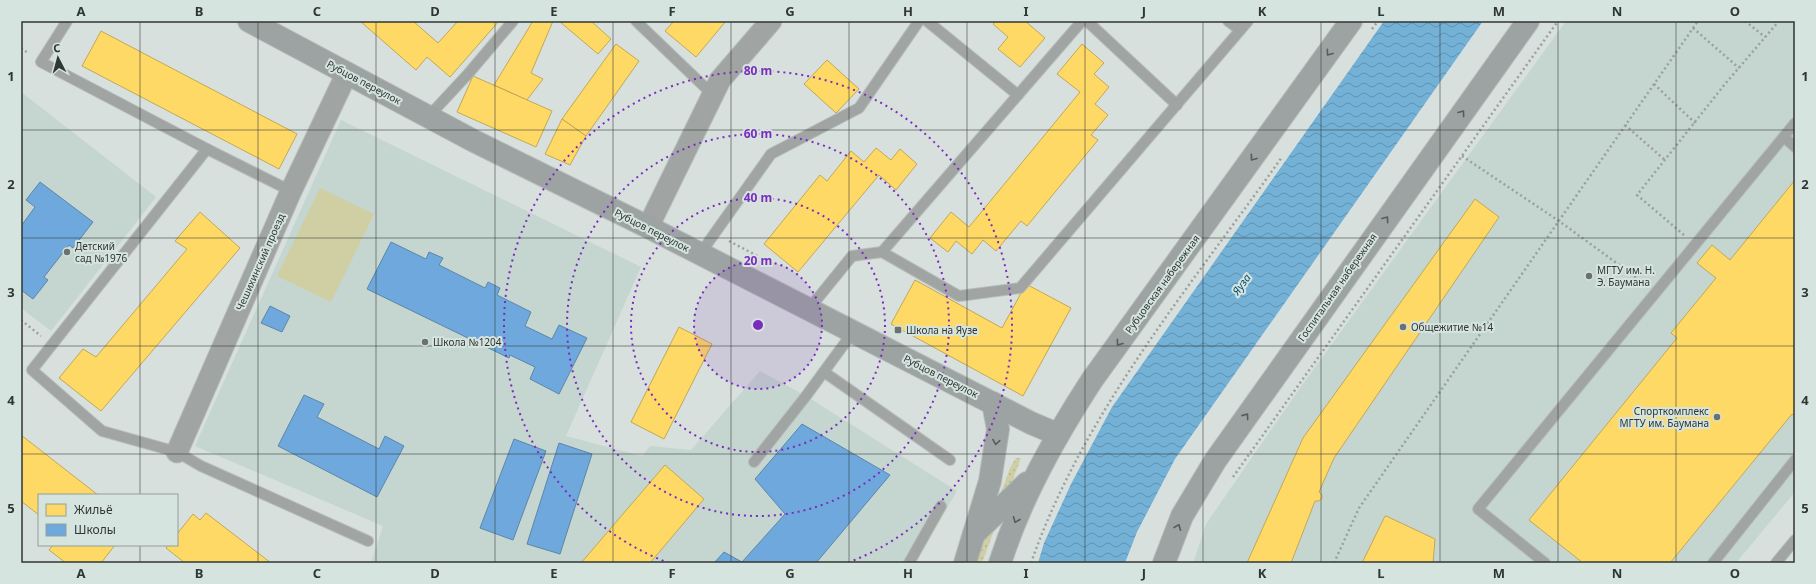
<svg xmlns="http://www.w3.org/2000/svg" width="1816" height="584" viewBox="0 0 1816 584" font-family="'Noto Sans',sans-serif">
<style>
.built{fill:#c5d5cf}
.grass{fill:url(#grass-dots)}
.pitch{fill:#d0cfa3}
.water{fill:url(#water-waves)}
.homes{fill:#ffd966;stroke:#c1a857}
.schools{fill:#6fa8dc;stroke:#5c86a9}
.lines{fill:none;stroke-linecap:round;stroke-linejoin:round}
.lane-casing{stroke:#b7bdbb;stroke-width:12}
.street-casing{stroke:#b7bdbb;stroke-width:23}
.secondary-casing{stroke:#b7bdbb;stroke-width:24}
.path{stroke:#9c9f9e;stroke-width:2.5;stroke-dasharray:2 3;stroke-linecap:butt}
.lane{stroke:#a0a4a2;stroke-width:10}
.street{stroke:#a0a4a2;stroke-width:21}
.secondary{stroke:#9da3a2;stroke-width:22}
.oneway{stroke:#565c5a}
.grid{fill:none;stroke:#303633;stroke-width:1;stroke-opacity:0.55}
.ring{fill:none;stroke:#7b2cbf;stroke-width:2;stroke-dasharray:2 4}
.poi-dot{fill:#6b726e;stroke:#d5e4de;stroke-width:1.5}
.labels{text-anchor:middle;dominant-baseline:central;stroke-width:4;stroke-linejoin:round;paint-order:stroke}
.street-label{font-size:10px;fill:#303633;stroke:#d5e4de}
.poi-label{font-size:10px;fill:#303633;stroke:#d5e4de;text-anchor:start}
.water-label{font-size:11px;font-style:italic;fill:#01486d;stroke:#d5e4de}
.centre{fill:#7b2cbf;stroke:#d5e4de;stroke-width:2}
.ring-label{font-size:12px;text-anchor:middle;font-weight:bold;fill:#7b2cbf;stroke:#d5e4de;stroke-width:4;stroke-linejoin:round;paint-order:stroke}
.neatline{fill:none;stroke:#303633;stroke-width:1.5}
.grid-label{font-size:13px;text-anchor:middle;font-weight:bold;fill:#303633}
</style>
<defs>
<pattern id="grass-dots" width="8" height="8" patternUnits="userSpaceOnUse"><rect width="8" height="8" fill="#d0cfa3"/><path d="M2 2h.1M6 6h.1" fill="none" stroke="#b3b28d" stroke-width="1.8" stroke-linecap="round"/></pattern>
<pattern id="water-waves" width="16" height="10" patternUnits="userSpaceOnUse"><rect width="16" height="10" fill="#74b1d7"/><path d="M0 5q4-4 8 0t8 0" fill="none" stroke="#6091af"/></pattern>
</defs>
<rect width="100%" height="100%" fill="#d8e0dd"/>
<g class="built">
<path d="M1566,21h229v471l-59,71h-543l13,-39 94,-136z"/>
<path d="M21,92l135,105 -105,134 -30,-23z"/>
<path d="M341,120l300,147 -75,169 76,20 8,-10 41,4 69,-79 46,25 151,95 -42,72h-544l12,-37 -188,-80z"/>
</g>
<path class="grass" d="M1016,458h5l-39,105h-7l35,-95z"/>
<path class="pitch" d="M320,188l54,26 -43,88 -54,-26z"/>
<path class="water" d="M1384,21h99l-308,438 -38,73 -12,31h-87l6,-20 27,-59 41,-77z"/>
<g class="homes">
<path d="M360,21h53l25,22 20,-22h41l-49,56 -23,-20 -11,13z"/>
<path d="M533,21h20l-22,52 12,6 -16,21 -33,-15z"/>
<path d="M559,21h32l20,18 -13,15z"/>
<path d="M674,21h52l-30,36 -31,-26z"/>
<path d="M996,21h29l20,17 -25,29 -22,-18 10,-12 -15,-13z"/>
<path d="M101,31l196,103 -18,35 -197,-103z"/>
<path d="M616,44l23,17 -53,75 -24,-17z"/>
<path d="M1082,44l22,19 -10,11 15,13 -14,17 13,11 -17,20 7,5 -71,86 -6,-5 -25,30 -13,-11 -11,14 -16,-13 -8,11 -18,-14 21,-26 18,15 111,-135 -23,-18z"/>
<path d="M827,60l32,29 -23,24 -32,-29z"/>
<path d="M473,76l79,35 -16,36 -79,-35z"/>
<path d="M562,119l24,17 -16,29 -25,-11z"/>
<path d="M876,148l15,12 9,-11 17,15 -21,26 -17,-15 -81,97 -34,-28 56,-69 7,6 24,-30 13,11z"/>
<path d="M1795,180v236l-3,-2 -122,149h-87l-54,-43 148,-182 -6,-5 45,-55 -19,-15 15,-18 18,15z"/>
<path d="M1475,199l24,18 -165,241 -15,34 3,3v3l-3,3h-4l-24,62h-44l56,-125z"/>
<path d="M200,212l40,36 -139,163 -42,-33 24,-29 13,8 91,-108 -12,-8z"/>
<path d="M915,280l87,48 24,-44 45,24 -48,88 -132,-72z"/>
<path d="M679,327l33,17 -48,95 -33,-17z"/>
<path d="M21,435l77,60h-59v20l-18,-14z"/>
<path d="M665,465l39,34 -54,64h-69z"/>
<path d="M206,513l65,50h-86l-19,-15 2,-3h9v-11l16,-20 7,6z"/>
<path d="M1385,516h1l49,23 -2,24h-71z"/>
<path d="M53,545h62l-14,18h-35l-17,-13z"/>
</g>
<g class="schools">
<path d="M40,182l53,40 -20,26 -4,-3 -25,32 4,3 -15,19 -12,-9v-64l14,-19 -9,-7z"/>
<path d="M391,242l35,17 3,-7 14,6 -4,7 46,23 3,-6 12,6 -3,7 34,17 -6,14 27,13 7,-14 28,13 -28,56 -29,-15 5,-12 -25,-12 -1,3 -142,-69z"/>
<path d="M270,306l20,10 -8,16 -21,-9z"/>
<path d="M304,395l20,9 -7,13 62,32 6,-13 19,10 -27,51 -99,-51z"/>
<path d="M802,424l88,51 -74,88h-102l10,-11 18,10 43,-48 -30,-35z"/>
<path d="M514,439l32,12 -33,89 -33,-12z"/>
<path d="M559,443l33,11 -32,100 -33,-10z"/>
</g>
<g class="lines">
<defs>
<g id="lane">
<path d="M67,21l-26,41 166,87 84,42"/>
<path d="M636,21l77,74"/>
<path d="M927,21l91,74"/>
<path d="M1087,21l90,84"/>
<path d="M1228,21l12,9"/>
<path d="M428,117l40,-43 45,-53"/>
<path d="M1784,137l11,10"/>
<path d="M207,149l-175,221 70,61 75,21 24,14 167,75"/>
<path d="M882,252l200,-231"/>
<path d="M700,254l71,-100 88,-46 60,-87"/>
<path d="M809,309l43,-53 30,-4 77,44 61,-8 228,-267"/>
<path d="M824,372l126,88"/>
<path d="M754,462l52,-66 47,-64"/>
<path d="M909,563l32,-57"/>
<path d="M1545,563l-67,-54 317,-386"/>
<path d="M1713,563l82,-103"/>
<path d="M1776,563l19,-23"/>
</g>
<g id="street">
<path d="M648,227l72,-147 51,-59"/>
<path d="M177,452l114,-261 56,-118"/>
</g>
<g id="secondary">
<path d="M249,21l225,120 174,86 383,196 26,11"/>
<path d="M974,534l53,-51"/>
<path d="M965,563l25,-82 8,-52 -5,-26"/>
<path d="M1000,563c21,-66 55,-126 92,-183l259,-359"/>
<path d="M1164,563l18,-47 33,-55 313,-440"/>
</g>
</defs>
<use href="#lane" class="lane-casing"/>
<use href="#street" class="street-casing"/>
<use href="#secondary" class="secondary-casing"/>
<g class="path">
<path d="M1745,21l20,16"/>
<path d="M1693,28l46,40"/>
<path d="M1372,29l6,-8"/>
<path d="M21,48l7,5"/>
<path d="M1654,84l41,39"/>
<path d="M1625,125l40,35"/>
<path d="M1462,156l97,65 85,62"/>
<path d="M1684,235l-47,-40 88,-111 54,-63"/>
<path d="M729,241l36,19"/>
<path d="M21,320l20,16"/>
<path d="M1233,477l325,-456"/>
<path d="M1031,563c53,-152 160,-277 251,-406"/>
<path d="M1334,563l25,-55 339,-487"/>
</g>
<use href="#lane" class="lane"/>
<use href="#street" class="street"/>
<use href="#secondary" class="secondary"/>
</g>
<defs><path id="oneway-chevron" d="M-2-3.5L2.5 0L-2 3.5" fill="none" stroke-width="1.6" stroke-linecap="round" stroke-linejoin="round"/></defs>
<g class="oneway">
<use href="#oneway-chevron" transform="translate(1329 53) rotate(126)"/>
<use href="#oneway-chevron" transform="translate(1462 113) rotate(-54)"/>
<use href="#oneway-chevron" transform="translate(1253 158) rotate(126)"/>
<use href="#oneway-chevron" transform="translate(1386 219) rotate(-54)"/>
<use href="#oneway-chevron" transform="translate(1119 343) rotate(126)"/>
<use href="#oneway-chevron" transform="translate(1246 416) rotate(-55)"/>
<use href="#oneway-chevron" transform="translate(996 442) rotate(99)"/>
<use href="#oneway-chevron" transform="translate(1016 520) rotate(112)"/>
<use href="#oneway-chevron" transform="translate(1178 527) rotate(-68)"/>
</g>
<path class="grid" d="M140,21v474M258,21v542M376,21v542M495,21v542M613,21v542M731,21v542M849,21v542M967,21v542M1085,21v542M1203,21v542M1321,21v542M1440,21v542M1558,21v542M1676,21v542M21,130h1774M21,238h1774M21,346h1774M21,454h1774M140,545v18"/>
<circle cx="758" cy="325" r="64" fill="#7b2cbf" fill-opacity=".12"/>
<g class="ring">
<circle cx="758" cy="325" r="64"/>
<circle cx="758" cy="325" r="127"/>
<circle cx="758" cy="325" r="191"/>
<path d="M669 563A254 254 0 1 1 847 563"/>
</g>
<g class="poi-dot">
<circle cx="67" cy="252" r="4"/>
<circle cx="1589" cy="276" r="4"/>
<circle cx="1403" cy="327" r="4"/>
<rect x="894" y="326" width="8" height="8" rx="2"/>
<circle cx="425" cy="342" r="4"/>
<circle cx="1717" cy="417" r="4"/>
</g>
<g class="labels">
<g class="street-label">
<text transform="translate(364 82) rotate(28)">Рубцов переулок</text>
<text transform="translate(652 230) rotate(27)">Рубцов переулок</text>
<text transform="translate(260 262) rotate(-66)">Чешихинский проезд</text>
<text transform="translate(1162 284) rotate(-54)">Рубцовская набережная</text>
<text transform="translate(1337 287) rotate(-55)">Госпитальная набережная</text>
<text transform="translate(941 376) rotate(27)">Рубцов переулок</text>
</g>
<g class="poi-label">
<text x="75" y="246">Детский<tspan x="75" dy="12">сад №1976</tspan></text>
<text x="1597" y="270">МГТУ им. Н.<tspan x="1597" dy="12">Э. Баумана</tspan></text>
<text x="1411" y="327">Общежитие №14</text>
<text x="906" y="330">Школа на Яузе</text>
<text x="433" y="342">Школа №1204</text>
<text x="1709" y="411" text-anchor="end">Спорткомплекс<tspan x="1709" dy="12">МГТУ им. Баумана</tspan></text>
</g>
<g class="water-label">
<text transform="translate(1241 284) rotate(-54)">Яуза</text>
</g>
</g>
<circle cx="758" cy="325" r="6" class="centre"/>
<g class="ring-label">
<text x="758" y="75">80 m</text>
<text x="758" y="138">60 m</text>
<text x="758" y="202">40 m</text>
<text x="758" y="265">20 m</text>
</g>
<rect width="1816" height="584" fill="none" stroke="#d5e4de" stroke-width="44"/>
<rect x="38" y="494" width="140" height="52" fill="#d5e4de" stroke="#939e9a"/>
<rect x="46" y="504" width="20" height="12" fill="#ffd966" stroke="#939e9a"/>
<text x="74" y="514" font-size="12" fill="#303633">Жильё</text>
<rect x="46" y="524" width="20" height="12" fill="#6fa8dc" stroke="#939e9a"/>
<text x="74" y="534" font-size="12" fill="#303633">Школы</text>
<g transform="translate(58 58) rotate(354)" stroke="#d5e4de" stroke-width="3" paint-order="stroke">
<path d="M0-3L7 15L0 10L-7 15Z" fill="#303633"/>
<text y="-6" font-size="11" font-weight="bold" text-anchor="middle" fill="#303633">С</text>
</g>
<rect x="22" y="22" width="1772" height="540" class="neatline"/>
<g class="grid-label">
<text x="81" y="16">A</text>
<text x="199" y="16">B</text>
<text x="317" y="16">C</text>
<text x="435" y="16">D</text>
<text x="554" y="16">E</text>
<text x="672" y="16">F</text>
<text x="790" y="16">G</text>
<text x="908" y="16">H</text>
<text x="1026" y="16">I</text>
<text x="1144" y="16">J</text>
<text x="1262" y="16">K</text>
<text x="1381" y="16">L</text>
<text x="1499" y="16">M</text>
<text x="1617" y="16">N</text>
<text x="1735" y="16">O</text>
<text x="11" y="81">1</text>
<text x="1805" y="81">1</text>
<text x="11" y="189">2</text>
<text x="1805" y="189">2</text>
<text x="11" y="297">3</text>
<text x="1805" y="297">3</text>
<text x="11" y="405">4</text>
<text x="1805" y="405">4</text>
<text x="11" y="513">5</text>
<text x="1805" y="513">5</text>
<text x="81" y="578">A</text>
<text x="199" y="578">B</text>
<text x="317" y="578">C</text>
<text x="435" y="578">D</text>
<text x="554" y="578">E</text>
<text x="672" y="578">F</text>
<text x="790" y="578">G</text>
<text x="908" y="578">H</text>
<text x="1026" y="578">I</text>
<text x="1144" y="578">J</text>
<text x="1262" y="578">K</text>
<text x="1381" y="578">L</text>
<text x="1499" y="578">M</text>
<text x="1617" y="578">N</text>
<text x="1735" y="578">O</text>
</g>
</svg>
